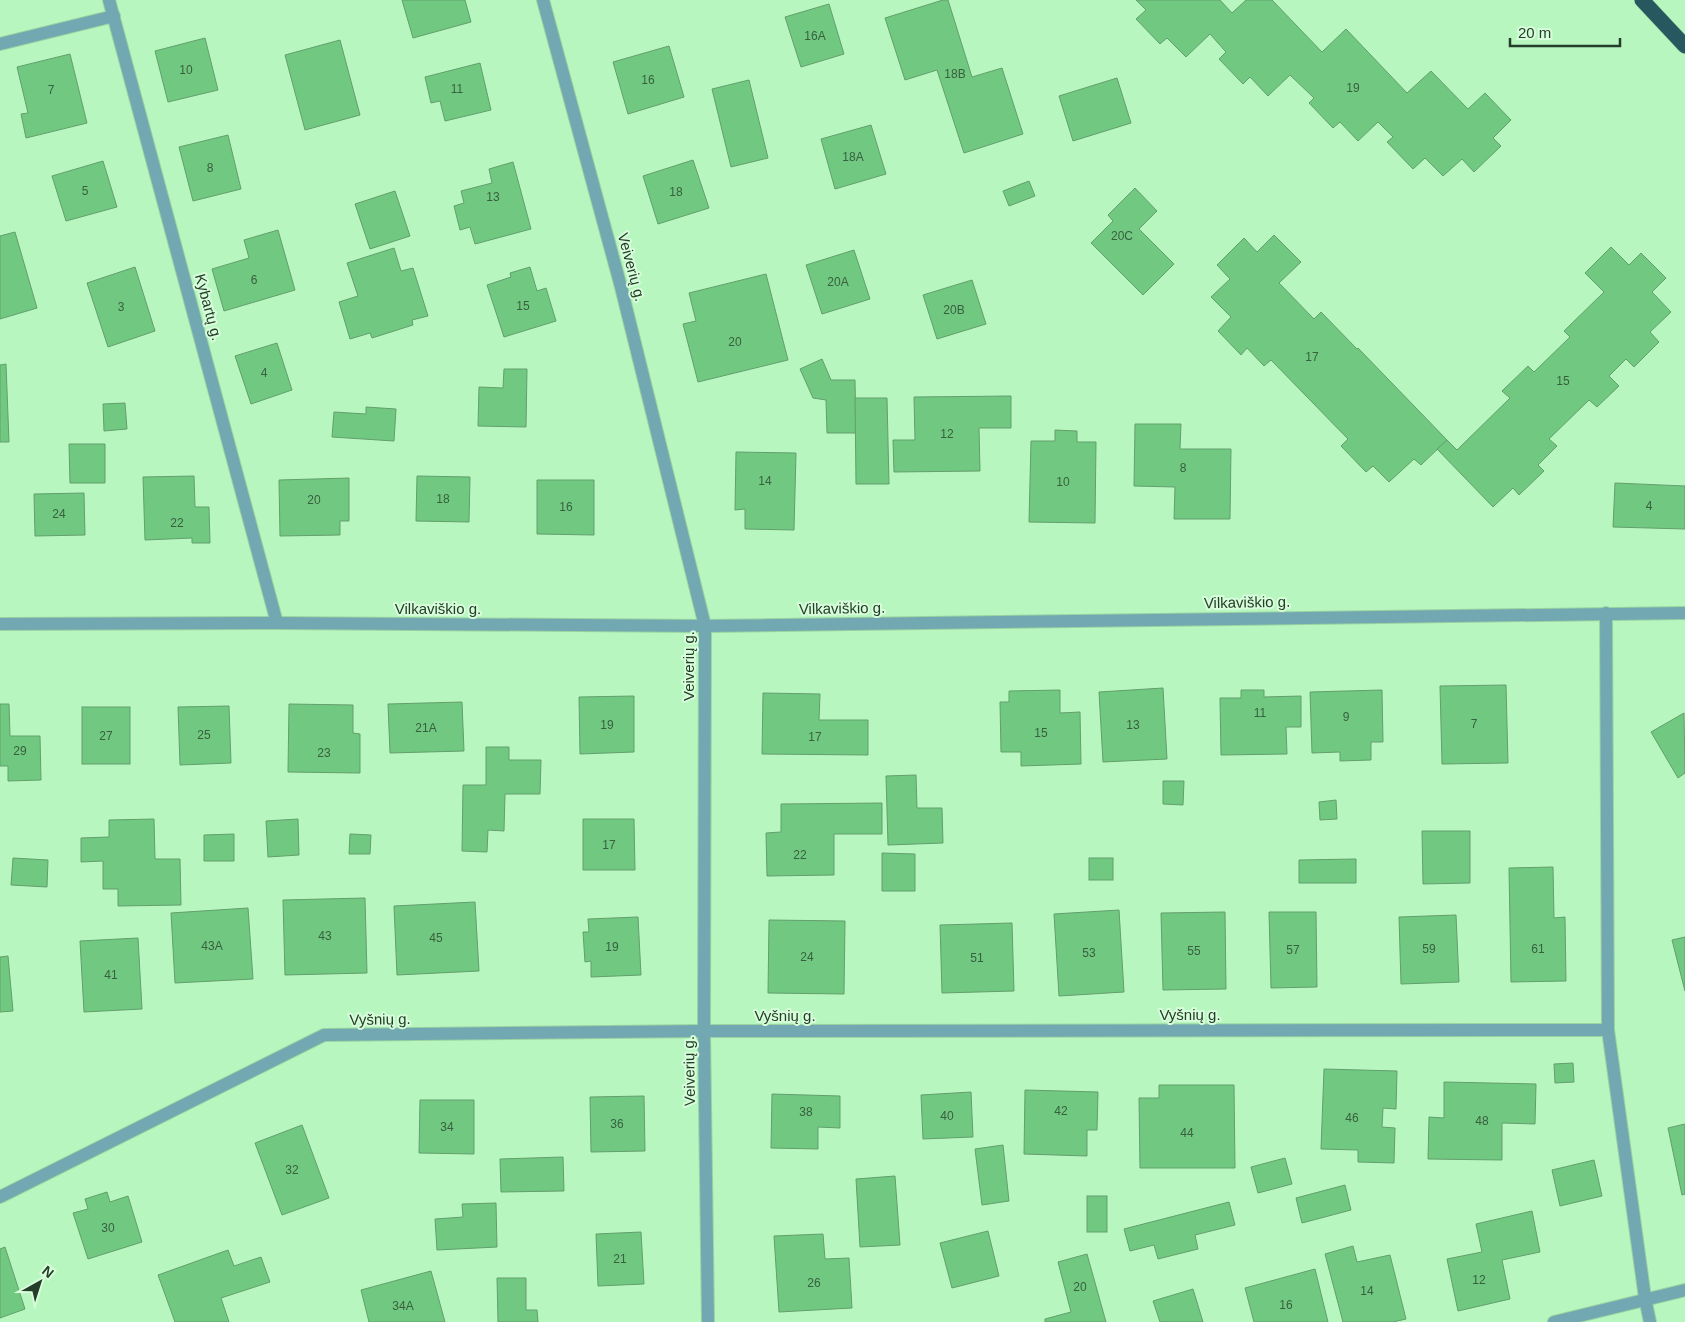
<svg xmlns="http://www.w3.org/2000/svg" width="1685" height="1322" viewBox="0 0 1685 1322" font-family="Helvetica,sans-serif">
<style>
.building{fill:#71c880;stroke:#629f6c}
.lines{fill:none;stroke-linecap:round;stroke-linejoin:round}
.street-casing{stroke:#9ad2a1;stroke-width:14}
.highway-casing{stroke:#9ad2a1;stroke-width:16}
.street{stroke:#71a8b1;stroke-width:12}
.highway{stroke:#28585f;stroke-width:15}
.labels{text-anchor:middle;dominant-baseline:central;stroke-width:4;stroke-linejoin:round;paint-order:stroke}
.number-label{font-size:12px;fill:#38603f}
.street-label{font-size:15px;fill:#253e29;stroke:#d7fddb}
</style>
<rect width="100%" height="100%" fill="#b7f7bf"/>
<g class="building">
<path d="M402,0h63l6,22 -58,16z"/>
<path d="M943,0h5l24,77 30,-9 21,66 -59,19 -27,-83 -32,10 -20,-62z"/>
<path d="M1136,0h84l12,13 14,-13h26l50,52 24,-23 61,64 24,-22 37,38 17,-16 26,27 -18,18 8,8 -27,26 -12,-13 -19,17 -18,-18 -12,11 -26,-27 6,-5 -15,-15 -20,19 -18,-19 -7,6 -24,-25 5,-5 -24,-23 -22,21 -18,-19 -7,7 -24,-25 7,-7 -16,-18 -24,23 -19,-19 -7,6 -24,-25 10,-9z"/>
<path d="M829,4l15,50 -43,13 -16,-50z"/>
<path d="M205,38l13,52 -50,12 -13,-51z"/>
<path d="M340,40l20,75 -55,15 -20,-75z"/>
<path d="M669,46l15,51 -56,17 -15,-52z"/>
<path d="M70,54l17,69 -61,15 -5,-24 7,-1 -11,-46z"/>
<path d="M480,63l11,47 -46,11 -5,-20 -9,2 -6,-26z"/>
<path d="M1117,78l14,45 -58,18 -14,-45z"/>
<path d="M749,80l19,78 -37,9 -19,-78z"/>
<path d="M871,125l15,49 -51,15 -14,-50z"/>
<path d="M228,135l13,54 -48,12 -14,-54z"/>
<path d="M693,160l16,48 -51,16 -15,-48z"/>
<path d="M103,161l14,46 -51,14 -14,-45z"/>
<path d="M513,162l18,67 -56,15 -5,-17 -10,3 -6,-24 10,-3 -3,-12 31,-8 -3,-14z"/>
<path d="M1029,181l6,15 -26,10 -6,-15z"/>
<path d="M1135,188l22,23 -18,18 35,35 -31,31 -52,-52 22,-22 -5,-6z"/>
<path d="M395,191l15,45 -40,13 -15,-45z"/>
<path d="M278,230l17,60 -71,21 -12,-42 37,-11 -5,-18z"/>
<path d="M15,232l22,76 -37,11v-83z"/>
<path d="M1274,235l27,27 -22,21 35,36 7,-7 36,37 1,-1 89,92 -26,25 -7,-6 -25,23 -16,-16 -7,6 -25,-26 7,-7 -77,-79 -7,6 -17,-18 -6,7 -23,-24 13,-14 -20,-20 19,-18 -13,-14 27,-27 13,14z"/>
<path d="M1611,247l18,18 12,-12 25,25 -14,14 19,20 -21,20 9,10 -25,25 -8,-8 -17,17 10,10 -22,21 -8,-7 -40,39 8,7 -19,19 6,6 -25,24 -6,-7 -20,19 -56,-58 10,-9 10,10 53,-52 -8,-7 26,-25 6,6 36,-35 -6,-6 40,-39 -19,-19z"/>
<path d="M394,248l7,23 12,-3 15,48 -16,4 1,5 -41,13 -2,-5 -20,6 -11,-37 19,-6 -11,-33z"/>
<path d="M854,250l16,49 -48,15 -16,-49z"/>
<path d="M135,267l20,64 -47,16 -21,-64z"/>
<path d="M530,267l7,24 9,-3 10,33 -52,16 -17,-52 24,-8 -1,-4z"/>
<path d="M766,274l22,86 -90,22 -15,-58 13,-3 -7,-28z"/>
<path d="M972,280l14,44 -49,15 -14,-44z"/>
<path d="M277,343l15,47 -41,14 -16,-48z"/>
<path d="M822,359l9,21h24l1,53h-29l-1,-33 -13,-2 -13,-29z"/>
<path d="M6,364l3,78h-9v-77z"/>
<path d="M504,369h23l-1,58 -48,-1 1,-39 24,1z"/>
<path d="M1011,396v32h-32l1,43 -86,1 -1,-32h22l-1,-43z"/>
<path d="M855,398h32l2,86h-33z"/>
<path d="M125,403l2,26 -23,2 -1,-27z"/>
<path d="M366,407l30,2 -2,32 -62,-4 2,-25 32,2z"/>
<path d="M1135,424h46l-1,25h51l-1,70h-56l1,-32 -41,-1z"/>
<path d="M1055,430l22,1v11h19l-1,81 -66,-1 2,-81h24z"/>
<path d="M69,444h36v39h-35z"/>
<path d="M736,452l60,1 -2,77 -49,-1v-20l-10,1z"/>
<path d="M194,476l1,31h14l1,36h-18v-5l-47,2 -2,-63z"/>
<path d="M417,476l53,1 -1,45 -53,-1z"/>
<path d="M349,478v43h-9v14l-60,1 -1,-56z"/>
<path d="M537,480h57v55l-57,-1z"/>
<path d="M1615,483l70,3v43l-72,-2z"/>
<path d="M84,493l1,42 -50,1 -1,-42z"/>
<path d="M1506,685l2,78 -66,1 -2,-78z"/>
<path d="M1163,688l4,71 -64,3 -4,-70z"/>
<path d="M1060,690v23l20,-1 1,52 -60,2v-14h-20l-1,-50h9v-11z"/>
<path d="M1241,690h23v7l37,-1v31h-15l1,27 -66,1 -1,-57h21z"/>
<path d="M1382,690l1,52h-12v18l-31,1v-9l-28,1 -2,-61z"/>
<path d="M763,693l57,1 -1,26h49v35l-106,-1z"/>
<path d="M634,696v56l-54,2 -1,-57z"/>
<path d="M462,702l2,49 -74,2 -2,-49z"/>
<path d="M0,704h9l1,32h30l1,44 -33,1v-15h-8z"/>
<path d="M289,704l64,1v28l7,1v39l-72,-1z"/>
<path d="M229,706l2,57 -51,2 -2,-58z"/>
<rect x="82" y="707" width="48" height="57"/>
<path d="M1684,713l1,60 -7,5 -27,-46z"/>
<path d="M486,747h23v13h32l-1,34h-35l-1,37 -16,-1 -1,22 -25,-1 1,-66h23z"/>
<path d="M916,775l1,33h25l1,35 -55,2 -2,-69z"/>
<path d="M1163,781h21l-1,24 -20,-1z"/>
<path d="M1336,800l1,19 -17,1 -1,-18z"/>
<path d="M882,803v31h-48v41l-67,1 -1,-43 15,-1v-28z"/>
<path d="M154,819l1,40h25l1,46 -63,1v-17h-15v-28l-22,1v-24l28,-1v-17z"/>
<path d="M298,819l1,36 -31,2 -2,-36z"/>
<path d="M583,819h51l1,51h-52z"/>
<path d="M1422,831h48v52l-47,1z"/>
<path d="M234,834v27h-30v-26z"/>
<path d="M350,834l21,1 -1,19h-21z"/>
<path d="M882,853l33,1v37h-33z"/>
<path d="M13,858l35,2 -1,27 -36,-2z"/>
<rect x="1089" y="858" width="24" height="22"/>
<path d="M1356,859v24h-57v-23z"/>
<path d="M1553,867l1,51 11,-1 1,64 -55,1 -2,-114z"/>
<path d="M365,898l2,75 -82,2 -2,-75z"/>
<path d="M475,902l4,69 -82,4 -3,-69z"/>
<path d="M248,908l5,71 -78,4 -4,-70z"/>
<path d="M1119,910l5,82 -65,4 -5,-82z"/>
<path d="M1225,912l1,77 -63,1 -2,-77z"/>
<path d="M1269,912h47l1,75 -46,1z"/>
<path d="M1456,915l3,67 -58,2 -2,-67z"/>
<path d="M638,917l3,58 -50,2v-16l-6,1 -2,-30h6l-1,-13z"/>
<path d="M769,920l76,1 -1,73 -76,-1z"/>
<path d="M1012,923l2,68 -72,2 -2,-68z"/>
<path d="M1685,937v54l-13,-51z"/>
<path d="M138,938l4,71 -58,3 -4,-71z"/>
<path d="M8,956l5,55 -13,1v-55z"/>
<path d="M1573,1063l1,19 -19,1 -1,-19z"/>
<path d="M1324,1069l73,2 -1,38 -13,-1 -1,19 13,1 -1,35 -36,-1v-12l-37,-1z"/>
<path d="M1444,1082l92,2 -1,40 -33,-1v37l-74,-1 1,-42 15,1z"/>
<path d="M1159,1085h75l1,83h-95l-1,-70h20z"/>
<path d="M1025,1090l73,2 -1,38h-10v26l-63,-2z"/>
<path d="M971,1092l2,45 -50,2 -2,-44z"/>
<path d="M772,1094l68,2v32l-22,-1v22l-47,-1z"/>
<path d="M644,1096l1,55 -54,1 -1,-55z"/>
<path d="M420,1100h54v54l-55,-1z"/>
<path d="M1685,1124v70l-3,1 -14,-67z"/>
<path d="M302,1125l27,73 -47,17 -27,-72z"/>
<path d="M1003,1145l6,56 -27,4 -7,-56z"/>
<path d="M563,1157l1,34 -63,1 -1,-33z"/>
<path d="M1285,1158l7,26 -34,9 -7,-26z"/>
<path d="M1594,1160l8,36 -42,10 -8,-36z"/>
<path d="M895,1176l5,69 -40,2 -4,-68z"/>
<path d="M1345,1185l6,25 -49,13 -6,-25z"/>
<path d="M107,1192l3,10 18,-6 14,46 -54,17 -15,-46 15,-4 -3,-10z"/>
<rect x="1087" y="1196" width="20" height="36"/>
<path d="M1229,1202l6,23 -40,10 3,14 -40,10 -4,-14 -24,6 -6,-22z"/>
<path d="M496,1203l1,44 -60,3 -2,-31 28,-2 -1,-13z"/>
<path d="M1532,1211l8,41 -38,8 8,39 -52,12 -11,-52 35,-7 -6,-28z"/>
<path d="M988,1231l11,45 -47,12 -12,-45z"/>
<path d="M641,1232l3,52 -46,2 -2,-52z"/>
<path d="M823,1234l2,25 24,-1 3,50 -73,4 -5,-76z"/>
<path d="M1353,1246l4,16 33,-7 16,64 -13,3h-50l-18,-68z"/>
<path d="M5,1247l20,62 -25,9v-69z"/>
<path d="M228,1250l6,16 27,-9 9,25 -49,16 8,24h-54l-17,-47z"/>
<path d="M1087,1254l19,68h-61v-3l26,-7 -13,-50z"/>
<path d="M1315,1269l13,53h-74l-9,-34z"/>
<path d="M431,1271l14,51h-76l-8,-32z"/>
<path d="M497,1278h29v32h11l1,12h-40z"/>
<path d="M1193,1289l10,33h-43l-7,-21z"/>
</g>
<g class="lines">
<defs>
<g id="street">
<path d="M109,0l168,623"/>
<path d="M543,0l78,287 84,339 -1,405 4,291"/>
<path d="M0,44l114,-28"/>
<path d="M1606,613l2,417 37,268 5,24"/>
<path d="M0,624l277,-1 428,3 980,-13"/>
<path d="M0,1197l324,-162 380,-4 904,-1"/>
<path d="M1554,1322l131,-32"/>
</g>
<path id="highway" d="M1642,0l43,46"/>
</defs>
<use href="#street" class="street-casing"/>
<use href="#highway" class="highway-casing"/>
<use href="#street" class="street"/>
<use href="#highway" class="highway"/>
</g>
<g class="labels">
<g class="number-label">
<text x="815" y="36">16A</text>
<text x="186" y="70">10</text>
<text x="955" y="74">18B</text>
<text x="648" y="80">16</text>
<text x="1353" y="88">19</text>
<text x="457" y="89">11</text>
<text x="51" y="90">7</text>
<text x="853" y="157">18A</text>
<text x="210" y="168">8</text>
<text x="85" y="191">5</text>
<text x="676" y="192">18</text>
<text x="493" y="197">13</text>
<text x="1122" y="236">20C</text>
<text x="254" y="280">6</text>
<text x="838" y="282">20A</text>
<text x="523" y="306">15</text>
<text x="121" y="307">3</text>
<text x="954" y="310">20B</text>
<text x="735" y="342">20</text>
<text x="1312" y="357">17</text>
<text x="264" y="373">4</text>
<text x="1563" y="381">15</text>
<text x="947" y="434">12</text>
<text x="1183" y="468">8</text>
<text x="765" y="481">14</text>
<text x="1063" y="482">10</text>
<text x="443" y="499">18</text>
<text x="314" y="500">20</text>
<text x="1649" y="506">4</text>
<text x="566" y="507">16</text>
<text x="59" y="514">24</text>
<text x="177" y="523">22</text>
<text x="1260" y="713">11</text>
<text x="1346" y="717">9</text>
<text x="1474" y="724">7</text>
<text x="607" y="725">19</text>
<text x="1133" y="725">13</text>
<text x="426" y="728">21A</text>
<text x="1041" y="733">15</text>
<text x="204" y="735">25</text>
<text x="106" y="736">27</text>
<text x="815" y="737">17</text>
<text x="20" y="751">29</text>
<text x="324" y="753">23</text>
<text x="609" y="845">17</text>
<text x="800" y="855">22</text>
<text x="325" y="936">43</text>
<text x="436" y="938">45</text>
<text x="212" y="946">43A</text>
<text x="612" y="947">19</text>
<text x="1429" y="949">59</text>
<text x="1538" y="949">61</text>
<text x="1293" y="950">57</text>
<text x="1194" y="951">55</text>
<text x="1089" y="953">53</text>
<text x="807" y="957">24</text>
<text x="977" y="958">51</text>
<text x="111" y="975">41</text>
<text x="1061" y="1111">42</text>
<text x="806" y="1112">38</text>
<text x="947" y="1116">40</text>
<text x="1352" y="1118">46</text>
<text x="1482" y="1121">48</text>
<text x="617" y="1124">36</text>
<text x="447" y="1127">34</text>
<text x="1187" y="1133">44</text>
<text x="292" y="1170">32</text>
<text x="108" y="1228">30</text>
<text x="620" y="1259">21</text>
<text x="1479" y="1280">12</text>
<text x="814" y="1283">26</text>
<text x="1080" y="1287">20</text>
<text x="1367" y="1291">14</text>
<text x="1286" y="1305">16</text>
<text x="403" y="1306">34A</text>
</g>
<g class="street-label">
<text transform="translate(632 267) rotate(75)">Veiverių g.</text>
<text transform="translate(209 307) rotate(75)">Kybartų g.</text>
<text transform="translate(1247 602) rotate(-1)">Vilkaviškio g.</text>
<text x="438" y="608">Vilkaviškio g.</text>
<text transform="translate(842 608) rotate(-1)">Vilkaviškio g.</text>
<text transform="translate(688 666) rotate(-90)">Veiverių g.</text>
<text x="1190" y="1014">Vyšnių g.</text>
<text x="785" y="1015">Vyšnių g.</text>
<text transform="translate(380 1019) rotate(-1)">Vyšnių g.</text>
<text transform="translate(689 1071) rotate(-91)">Veiverių g.</text>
</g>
</g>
<g transform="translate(40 1282) rotate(39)" stroke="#d7fddb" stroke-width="4" paint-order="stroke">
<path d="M0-4L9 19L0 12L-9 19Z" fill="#253e29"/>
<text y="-8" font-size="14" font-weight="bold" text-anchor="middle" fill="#253e29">N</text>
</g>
<path d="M1510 38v8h110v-8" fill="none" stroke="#253e29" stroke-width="2.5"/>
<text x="1518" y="38" font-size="15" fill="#253e29" stroke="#d7fddb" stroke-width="4" paint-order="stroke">20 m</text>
</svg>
